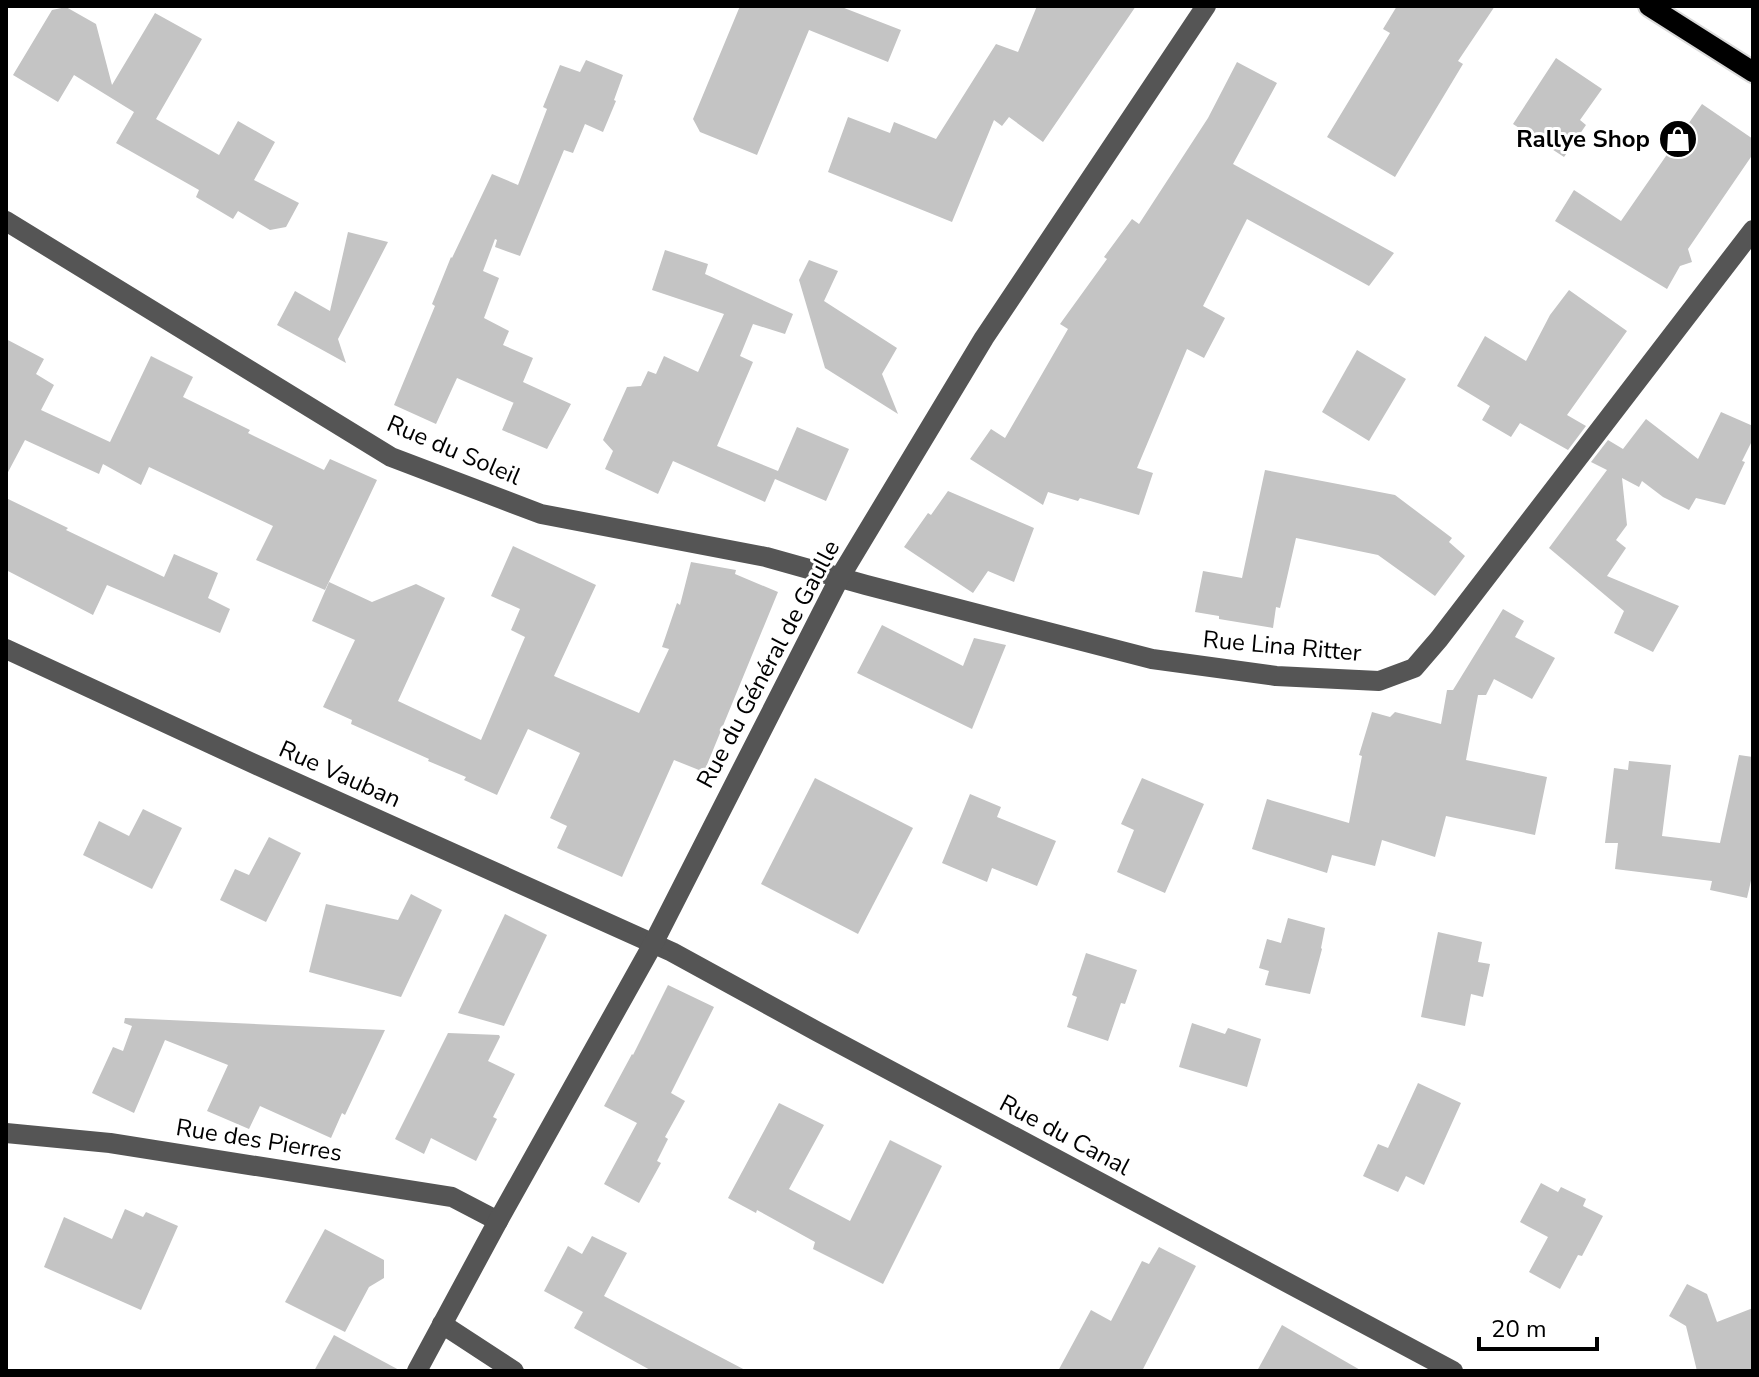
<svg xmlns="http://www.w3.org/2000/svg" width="1759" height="1377" viewBox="0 0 1759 1377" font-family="'Nunito Sans',sans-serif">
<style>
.building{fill:#c4c4c4}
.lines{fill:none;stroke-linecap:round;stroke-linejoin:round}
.major-casing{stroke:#dbdbdb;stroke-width:24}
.minor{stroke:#555;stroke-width:20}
.major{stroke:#000;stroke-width:20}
.labels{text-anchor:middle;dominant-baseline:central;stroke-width:6;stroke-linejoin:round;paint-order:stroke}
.poi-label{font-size:24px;font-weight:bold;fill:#000;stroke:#fff;text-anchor:end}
.street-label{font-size:24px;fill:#000;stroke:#fff}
</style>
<rect width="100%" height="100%" fill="#fff"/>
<g class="building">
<path d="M740,6h99l62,24 -13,32 -79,-32 -52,125 -57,-23 -7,-13z"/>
<path d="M1037,6h99l-93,136 -34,-25 -7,9 -8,-6 -42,102 -124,-50 20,-55 42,16 4,-11 42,17 60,-95 22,8z"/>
<path d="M1397,6h98l-37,55 5,3 -68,113 -68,-40 63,-104 -7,-4z"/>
<path d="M66,7l30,17 16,61 43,-72 47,26 -46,80 63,36 19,-34 37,21 -21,38 45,23 -13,24 -16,3 -32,-19 -5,8 -37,-22 3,-7 -83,-47 18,-31 -60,-37 -16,27 -45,-27 39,-65z"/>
<path d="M1556,58l46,31 -22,31 6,5 -22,32 -51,-33z"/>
<path d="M586,60l37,15 -9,25 2,1 -13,31 -18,-8 -12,29 -9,-3 -44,106 -25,-9 2,-7 -2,-1 -12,32 16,7 -15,40 25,13 -6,14 30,13 -10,24 48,22 -24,45 -45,-19 14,-33 -2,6 -57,-25 -21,46 -42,-19 41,-99 -3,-2 19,-47 1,1 40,-84 26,11 29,-76 -4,-2 17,-42 20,7z"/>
<path d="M1237,62l40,21 -44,81 161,89 -25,33 -122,-67 -44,87 22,12 -21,40 -17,-9 -50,119 16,5 -14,42 -59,-17 -2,3 -30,-9 -5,13 -73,-46 21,-30 14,9 63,-109 -8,-5 47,-65 -3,-2 28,-38 7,5 69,-106z"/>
<path d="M1702,104l51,35v15l-65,95 4,13 -12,4 -13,23 -112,-68 19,-31 47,31z"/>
<path d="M348,232l40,10 -50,97 8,24 -69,-38 18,-34 35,20z"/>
<path d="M665,250l43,14 -3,10 88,40 -8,20 -32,-10 -13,32 13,6 -36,84 61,25 19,-44 52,22 -23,52 -51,-22 -10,23 -92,-41 -15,33 -53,-25 8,-18 -10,-11 24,-53 14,-1 7,-15 8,3 8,-18 34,16 26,-58 -72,-24z"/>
<path d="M809,260l29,11 -14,30 73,47 -15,26 16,40 -73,-46 -26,-88z"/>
<path d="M1569,290l58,41 -60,84 19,11 -18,24 -48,-27 -9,14 -29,-17 8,-14 -33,-20 28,-50 41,25 24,-46z"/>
<path d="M6,339l38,20 -8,15 18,11 -13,25 69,32 41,-86 42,21 -10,20 67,33 -2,3 76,37 6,-11 47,21 -52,110 -69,-30 17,-34 -124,-59 -8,18 -38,-21 -4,10 -74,-34 -19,36z"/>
<path d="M1357,350l49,29 -37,62 -47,-29z"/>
<path d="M1721,412l32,14v13l-11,22 3,1 -20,43 -29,-7 -7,12 -26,-13 -21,-16 -3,6 -17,-9 5,47 -11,15 10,8 -19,28 72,30 -26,46 -39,-19 10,-22 -75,-63 58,-78 -16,-8 17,-22 15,9 23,-30 52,40z"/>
<path d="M1265,470l130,25 57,43 -3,4 16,14 -30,40 -57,-41 -82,-17 -16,70 -4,-1 -3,21 -54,-9v-3l-24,-4 8,-41 39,7z"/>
<path d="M948,491l86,37 -20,54 -26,-11 -15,22 -69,-46 24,-34 3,2z"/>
<path d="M6,498l62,30 -2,2 98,47 10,-23 44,19 -10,25 22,11 -10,24 -113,-48 -14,30 -87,-45z"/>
<path d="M513,546l83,39 -42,91 85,37 30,-64 -7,-2 15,-44 3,2 11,-43 45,8 -1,4 43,18 -74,180 -30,-12 -52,117 -65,-29 10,-22 -17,-8 30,-65 -52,-24 -31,66 -33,-15 2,-3 -38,-16 1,-2 -78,-35 1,-4 -29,-13 32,-67 -43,-19 17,-39 43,20 44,-18 29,14 -47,103 83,39 44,-103 -14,-7 9,-21 -29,-13z"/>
<path d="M1503,609l21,12 -9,16 40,21 -23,41 -38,-20 -8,16h-8l-12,65 81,17 -12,58 -89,-19 -11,41 -53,-17 -7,26 -43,-11 -5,18 -75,-24 15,-50 82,24 13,-67 -3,-1 13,-43 18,5 5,-5 46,12 6,-34h6z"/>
<path d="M882,625l81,41 11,-28 32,7 -34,84 -115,-56z"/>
<path d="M1739,755l14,2v115l-6,26 -37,-8 2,-9 -97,-12 3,-26h-13l9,-75 14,2 1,-9 42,4 -9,71 58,7z"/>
<path d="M815,778l98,50 -55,106 -97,-50z"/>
<path d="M1142,778l62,26 -39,89 -48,-21 17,-42 -13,-6z"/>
<path d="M970,794l31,13 -4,10 59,24 -19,45 -45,-18 -5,14 -45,-19z"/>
<path d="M143,809l39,19 -30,61 -69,-34 16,-34 30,15z"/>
<path d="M269,837l32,16 -35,69 -46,-22 15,-31 14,6z"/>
<path d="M411,894l31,16 -41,87 -92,-25 17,-68 72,16z"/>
<path d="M505,914l42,21 -43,91 -46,-13z"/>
<path d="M1288,918l37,10 -4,20 1,1 -12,45 -45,-9 4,-14 -10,-3 8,-29 14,4z"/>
<path d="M1438,932l44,10 -4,20 12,2 -7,33 -12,-3 -6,32 -44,-9z"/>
<path d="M1086,953l51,17 -12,34 -4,-1 -13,38 -41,-14 10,-30 -5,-2z"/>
<path d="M668,985l46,22 -43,86 14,8 -20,36 3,2 -11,22 4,2 -22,40 -35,-19 33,-61 -33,-17 28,-52 1,1z"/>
<path d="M125,1018l88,4 172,8 -40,85 -3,-2 -11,25 -71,-32 -11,23 -42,-18 21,-46 -63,-25 -31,73 -42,-20 21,-46 10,4 9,-25 -8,-3z"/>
<path d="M1192,1023l33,11 3,-6 33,11 -14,48 -68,-20z"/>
<path d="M448,1033l51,2 1,2 -12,24 27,13 -22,43 4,2 -21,42 -45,-23 -7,16 -29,-15z"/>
<path d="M1418,1083l43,20 -37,82 -18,-9 -8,16 -35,-16 15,-32 10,4z"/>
<path d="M779,1103l45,22 -35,64 61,32 40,-81 52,26 -59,118 -70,-35 2,-7 -58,-32 -1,3 -28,-15z"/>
<path d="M1541,1183l17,9 3,-5 25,12 -3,7 20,10 -21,40 -4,-1 -18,34 -31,-17 19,-35 -28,-15z"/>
<path d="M125,1209l18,8 3,-5 32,14 -37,84 -97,-43 20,-50 48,22z"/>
<path d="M325,1229l59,31v18l-15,9 -24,45 -60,-30z"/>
<path d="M592,1236l35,17 -23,43 143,75h-95l-78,-43 9,-16 -39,-21 24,-45 14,8z"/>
<path d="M1159,1247l37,19 -54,105h-84l33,-61 20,11 31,-60 7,3z"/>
<path d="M1687,1284l20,10 10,28 36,-14v63h-56l-11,-45 -17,-10z"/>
<path d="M1282,1325l80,46h-105z"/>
<path d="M334,1335l67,36h-87z"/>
</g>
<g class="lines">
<defs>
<path id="major" d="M1649,6l104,66"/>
</defs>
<use href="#major" class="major-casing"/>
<g class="minor">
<path d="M6,221l385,236 150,57 225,43 100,28 286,74 124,17 103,5 35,-13 25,-29 314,-409"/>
<path d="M6,649l244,113 422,190 146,80 635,339"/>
<path d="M6,1133l104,10 342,54 46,24"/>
<path d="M442,1324l72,47"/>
<path d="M417,1371l81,-150 155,-277 187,-367 144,-239 222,-332"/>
</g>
<use href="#major" class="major"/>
</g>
<defs>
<symbol id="shop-disc" viewBox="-11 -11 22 22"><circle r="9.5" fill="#000" stroke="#fff"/><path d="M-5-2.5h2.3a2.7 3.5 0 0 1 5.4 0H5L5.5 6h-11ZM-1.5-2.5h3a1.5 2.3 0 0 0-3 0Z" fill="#fff"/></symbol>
</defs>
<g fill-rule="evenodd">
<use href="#shop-disc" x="1656" y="117" width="44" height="44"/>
</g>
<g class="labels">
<g class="poi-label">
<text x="1650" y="139">Rallye Shop</text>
</g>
<g class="street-label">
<text transform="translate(454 450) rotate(23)">Rue du Soleil</text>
<text transform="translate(1282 646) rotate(5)">Rue Lina Ritter</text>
<text transform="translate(768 664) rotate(-62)">Rue du Général de Gaulle</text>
<text transform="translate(340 774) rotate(24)">Rue Vauban</text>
<text transform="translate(1065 1135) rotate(28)">Rue du Canal</text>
<text transform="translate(259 1140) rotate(9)">Rue des Pierres</text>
</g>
</g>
<rect width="1759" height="1377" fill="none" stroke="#000000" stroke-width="16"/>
<path d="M1479 1337v12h118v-12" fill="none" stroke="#000000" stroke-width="4"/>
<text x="1491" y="1337" font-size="24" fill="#000000" stroke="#ffffff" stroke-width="6" paint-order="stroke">20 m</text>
</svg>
